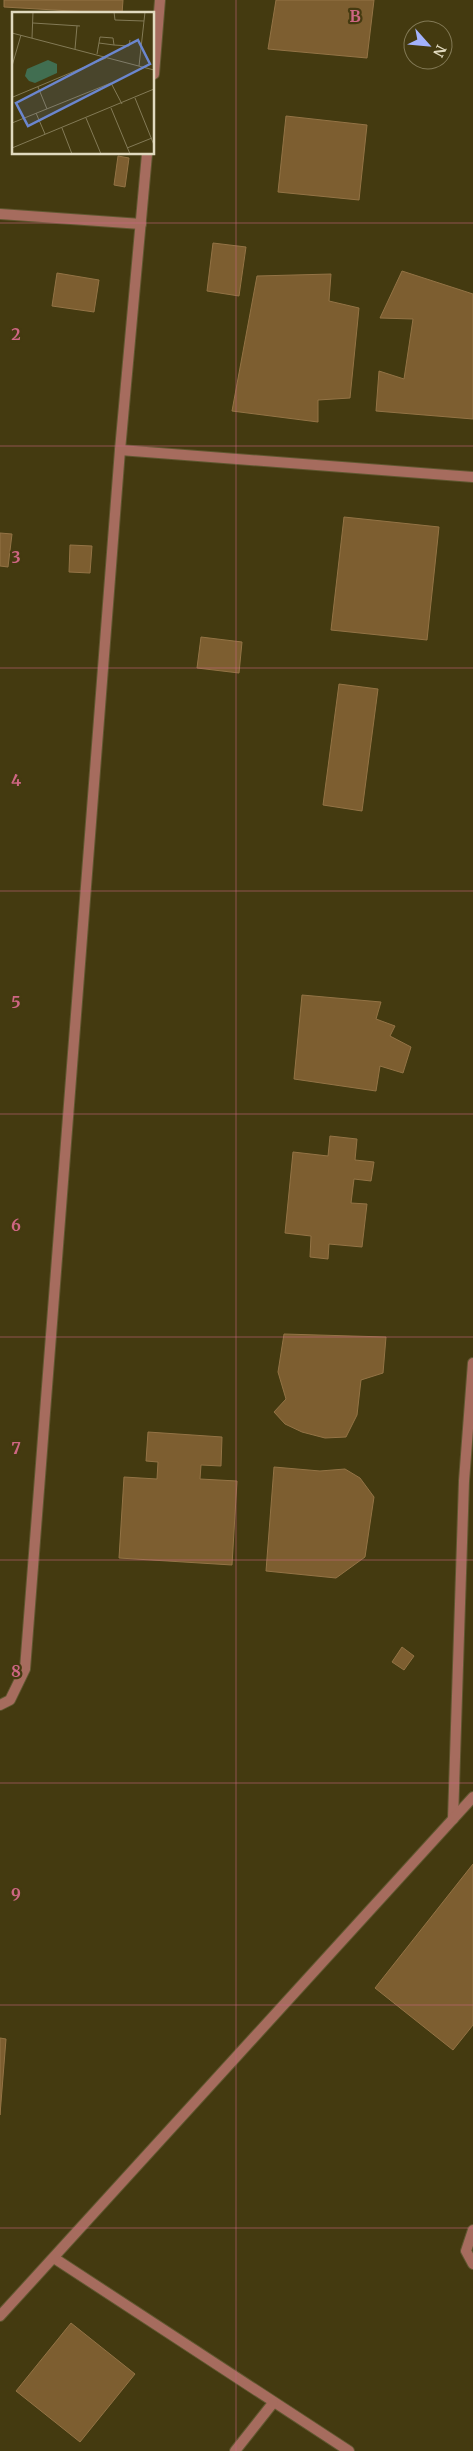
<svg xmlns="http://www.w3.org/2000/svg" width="473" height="2451" viewBox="0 0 473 2451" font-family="Merriweather,serif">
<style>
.building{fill:#7d5e30;stroke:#937345}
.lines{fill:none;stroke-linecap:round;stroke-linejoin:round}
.minor-casing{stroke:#605730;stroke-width:12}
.minor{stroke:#a66c5e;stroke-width:10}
.grid{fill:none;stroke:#ce6683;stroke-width:1;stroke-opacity:0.55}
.inset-road{fill:none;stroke:#837a56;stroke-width:1}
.view{fill:#6b86ce;fill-opacity:0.15;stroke:#6b86ce;stroke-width:2.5}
.inset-edge{fill:none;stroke:#e1dabf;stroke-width:2.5}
.grid-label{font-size:16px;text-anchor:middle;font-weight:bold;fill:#ce6683;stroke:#443a10;stroke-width:4.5;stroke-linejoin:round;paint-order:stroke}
</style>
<rect width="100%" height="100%" fill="#443a10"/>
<g class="building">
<path d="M4,0h119l-1,14 -118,-7z"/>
<path d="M276,0h98l-7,58 -99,-9z"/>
<path d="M286,116l81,9 -8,75 -81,-8z"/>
<path d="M118,156l11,2 -4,29 -11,-2z"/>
<path d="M213,243l33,4 -7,49 -32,-5z"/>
<path d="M402,271l71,23v125l-97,-8 3,-40 25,8 9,-60 -33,-1z"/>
<path d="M57,273l42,7 -5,32 -42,-6z"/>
<path d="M331,274l-2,27 30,7 -9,90 -32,2v22l-86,-11 25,-135z"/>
<path d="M344,517l95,10 -12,113 -96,-10z"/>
<path d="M0,533l12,1 -4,33 -8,-1z"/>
<path d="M70,545l22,1 -2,27 -21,-1z"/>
<path d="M201,637l41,5 -3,31 -42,-5z"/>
<path d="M339,684l39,5 -16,122 -39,-6z"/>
<path d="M302,995l79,7 -5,17 19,7 -5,10 21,11 -8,26 -23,-7 -4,25 -82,-12z"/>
<path d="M330,1136l27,3 -2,21 19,2 -3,19 -17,-2 -3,24 16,1 -5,43 -33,-3 -1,15 -18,-2 1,-21 -26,-3 8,-81 35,4z"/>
<path d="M284,1334l102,3 -3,36 -22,7 -4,35 -11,22 -21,1 -23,-6 -17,-8 -11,-12 12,-13 -8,-27z"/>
<path d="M148,1432l74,5 -1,29 -20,-1 -1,14 37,2 -5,84 -113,-7 5,-81 33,2 1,-17 -12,-1z"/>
<path d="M274,1467l46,4 25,-2 15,9 14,19 -9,60 -29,21 -70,-7z"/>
<path d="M402,1647l12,9 -10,14 -12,-8z"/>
<path d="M473,1864v161l-20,25 -78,-62z"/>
<path d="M0,2038l6,1 -6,76z"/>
<path d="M71,2323l64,51 -55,68 -64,-51z"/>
</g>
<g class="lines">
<defs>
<g id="minor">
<path d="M154,74l6,-74"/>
<path d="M0,214l141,10"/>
<path d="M120,450l353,27"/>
<path d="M0,1705l10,-5 15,-31 95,-1219 27,-296"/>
<path d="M453,1819l11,-338 9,-118"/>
<path d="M473,2230l-7,21 7,13"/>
<path d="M54,2258l295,193"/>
<path d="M0,2316l473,-519"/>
<path d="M235,2451l38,-48"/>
</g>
</defs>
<use href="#minor" class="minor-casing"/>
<use href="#minor" class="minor"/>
</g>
<path class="grid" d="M236,0v2451M0,223h473M0,446h473M0,668h473M0,891h473M0,1114h473M0,1337h473M0,1560h473M0,1783h473M0,2005h473M0,2228h473"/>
<g transform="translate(12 12)">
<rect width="142" height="142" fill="#443a10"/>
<path d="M36,48l9,4v9l-22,10 -6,-2 -4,-5 2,-7z" fill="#416e51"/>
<path class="inset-road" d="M102,0l1,8 29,1M21,11l47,3M0,21l142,37M20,26l1,-26M87,31l15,2M63,37l2,-23M85,42l3,-17 13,1 1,7 15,1 1,-6M0,54l9,-31M127,54l6,-54M26,75l9,22M1,85l93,-39M123,86l19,47M99,96l19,46M24,101l9,21M74,106l15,36M0,111l99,-40 11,21M50,116l10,26M0,136l142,-59M115,136l25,-10"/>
<path class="view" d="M126,28l12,24 -122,62 -12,-23z"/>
<rect width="142" height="142" class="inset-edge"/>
</g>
<g class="grid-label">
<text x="355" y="22">B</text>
<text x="16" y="340">2</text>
<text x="16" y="563">3</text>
<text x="16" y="786">4</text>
<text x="16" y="1008">5</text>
<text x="16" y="1231">6</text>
<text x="16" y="1454">7</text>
<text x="16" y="1677">8</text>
<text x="16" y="1900">9</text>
</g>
<g transform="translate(428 45) rotate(117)"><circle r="24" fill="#443a10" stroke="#837a56"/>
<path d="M0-4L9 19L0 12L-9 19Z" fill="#a3b2fd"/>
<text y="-8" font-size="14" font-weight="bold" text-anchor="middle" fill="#e1dabf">N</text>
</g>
</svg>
